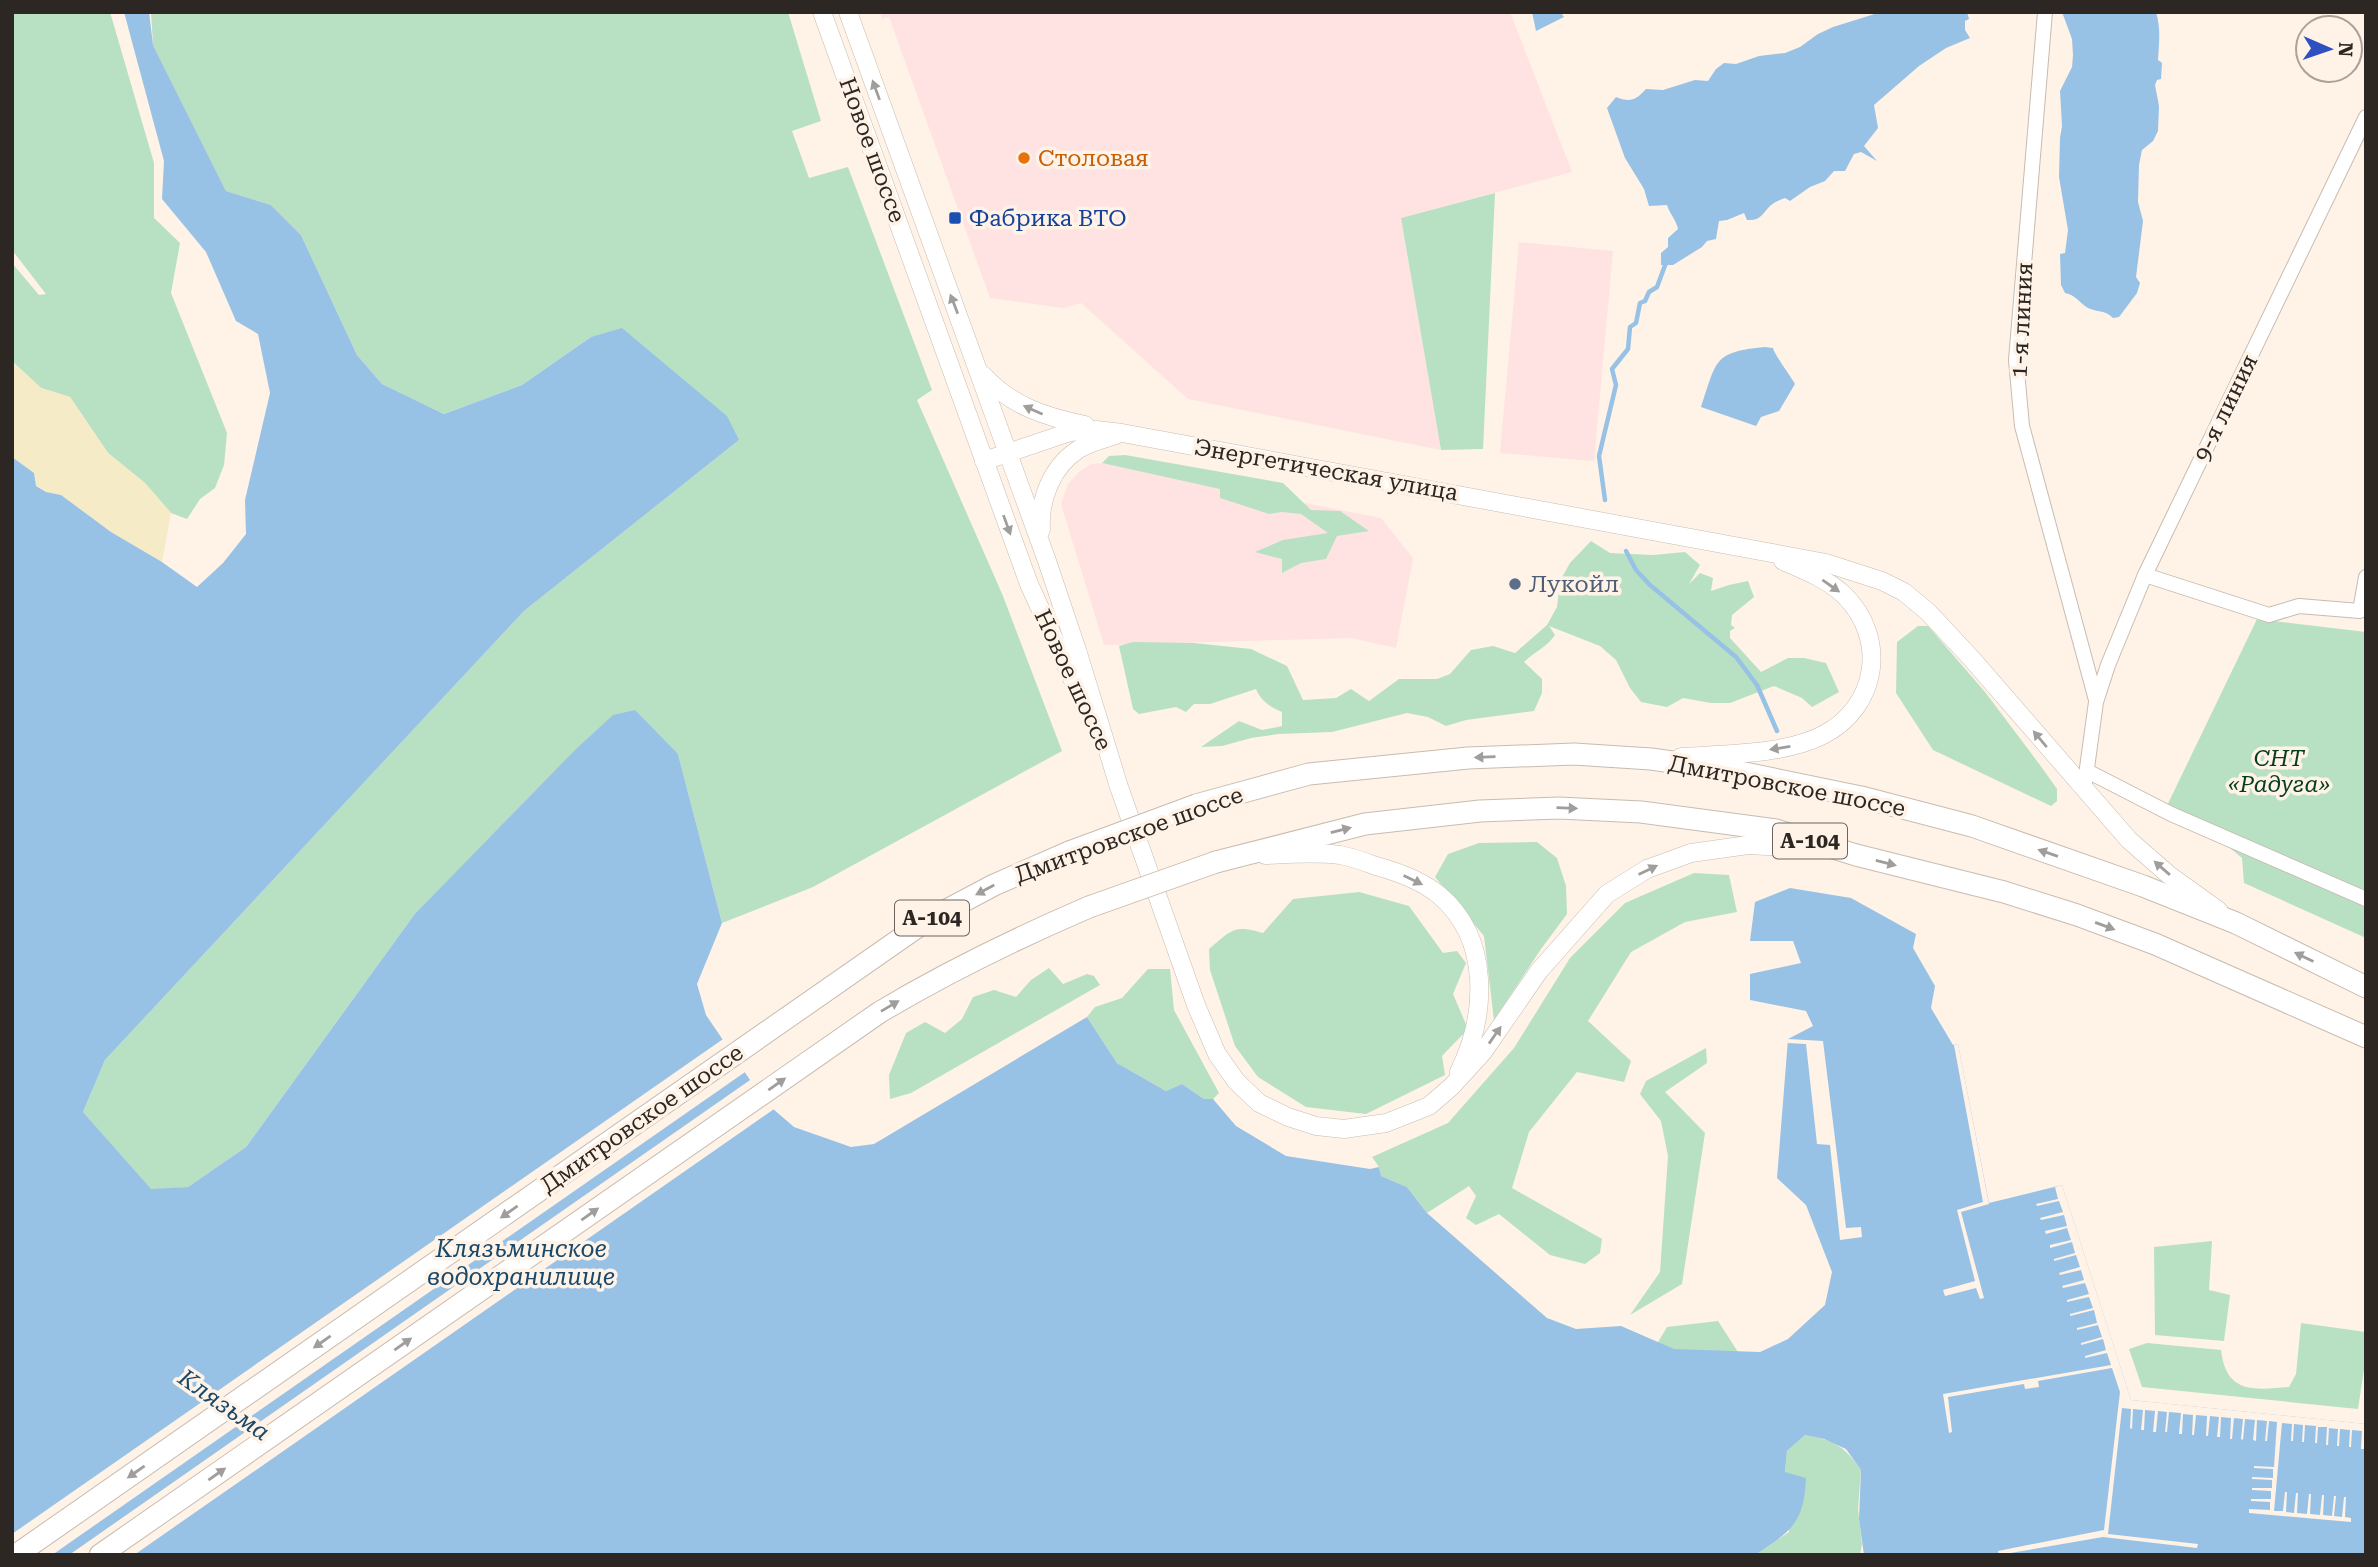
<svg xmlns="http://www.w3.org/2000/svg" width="2378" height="1567" viewBox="0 0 2378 1567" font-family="'Roboto Serif',serif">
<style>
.industrial{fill:#ffe3e3}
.green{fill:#b8e1c4}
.sand{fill:#f5ebc6}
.water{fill:#98c2e5}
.pier{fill:#fff2e7}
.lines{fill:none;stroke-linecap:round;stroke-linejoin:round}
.stream{stroke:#98c2e5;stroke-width:4.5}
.minor-casing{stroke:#c8bcb1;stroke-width:16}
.major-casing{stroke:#c8bcb1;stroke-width:19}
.highway-casing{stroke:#c8bcb1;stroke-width:23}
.minor{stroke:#fff;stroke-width:14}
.major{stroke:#fff;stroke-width:18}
.highway{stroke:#fff;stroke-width:21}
.highway-bridge-casing{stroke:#c8bcb1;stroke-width:23;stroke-linecap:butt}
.highway-bridge{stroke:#fff;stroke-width:21}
.oneway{fill:#a09e9c}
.food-dot{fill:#e8710a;stroke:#fff2e7;stroke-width:2.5}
.transit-dot{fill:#1a4fb4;stroke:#fff2e7;stroke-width:2.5}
.service-dot{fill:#5c6f8a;stroke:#fff2e7;stroke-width:2.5}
.labels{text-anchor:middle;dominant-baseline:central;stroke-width:7;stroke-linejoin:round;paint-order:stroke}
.shield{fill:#fff2e7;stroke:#6b645e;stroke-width:2}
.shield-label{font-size:21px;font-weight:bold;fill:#2c2723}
.street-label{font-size:23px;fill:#2c2723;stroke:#fff2e7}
.food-label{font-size:23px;fill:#c56008;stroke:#fff2e7;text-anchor:start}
.transit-label{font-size:23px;fill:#164399;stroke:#fff2e7;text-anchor:start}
.service-label{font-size:23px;fill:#4e5e75;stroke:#fff2e7;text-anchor:start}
.park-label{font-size:23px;font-style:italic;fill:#033e20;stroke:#fff2e7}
.water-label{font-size:24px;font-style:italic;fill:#18486a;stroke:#fff2e7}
</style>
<rect width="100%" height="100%" fill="#fff2e7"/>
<g class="industrial">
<path d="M880,12h630l62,160 -171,46 40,232 -253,-51 -107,-96 -18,5 -73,-10 -101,-281 -7,2z"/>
<path d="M1519,242l94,9 -19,210 -94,-8z"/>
<path d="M1102,463l279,55 32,40 -17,90 -45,-10 -247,7 -43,-141 7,-20 11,-12 12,-8z"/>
</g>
<g class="green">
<path d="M12,12h98l44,151v55l26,25 -9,50 56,140 -3,32 -9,23 -15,11 -13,20 -16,-6 -26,-30 -37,-30 -38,-56 -29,-9 -29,-27v-98l27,32 7,-1 -34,-44z"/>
<path d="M151,12h637l33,109 -29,10 17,47 39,-11 84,223 -15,10 86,196 59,155 -249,136 -91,36 -44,-169 -264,161 -168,232 -58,40 -37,3 -68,-78 22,-52 419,-449 215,-171 -148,-103 -69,48 -78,29 -62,-30 -25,-29 -56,-120 -30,-30 -45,-14 -73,-146z"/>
<path d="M1495,193l-12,256 -42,1 -40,-232z"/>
<path d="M1125,455l158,28 28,27 29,1 29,20 -32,5 -11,23 -25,4 -19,10v-14l-27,-7 28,-12 45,-7 -27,-19 -19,-2 -13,2 -49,-16v-9l-118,-26 7,-7z"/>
<path d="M1591,541l19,12 43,2 32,-3 15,13 -11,19 11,-11 13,5 -2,13 18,-6 19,-4 6,16 -22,18 -1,10 4,3 -5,3v7l31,34 27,-14h16l22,5 13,29 -27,15 -10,-9 -28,-12 -44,17h-19l-28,-5 -16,9 -26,-5 -11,-14 -14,-28 -16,-14 -51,-20 6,9c-8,12 -21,17 -31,27l18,17v14l-8,18 -68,9 -20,6 -18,-9 -21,-4 -75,19 -54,2 -27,4 -29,8 -21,1 38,-26 23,9 20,-4v-14c-13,-6 -21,-11 -26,-23l-46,15h-16l-8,8 -10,-5 -37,7 -6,-5 -14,-63 14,-4 61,1 57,6 36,17 16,34 33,-2 15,-9 18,12 30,-22h38l13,-5 21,-24 22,-4 22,7 32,-28 10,-18 3,-26 10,-18z"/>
<path d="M2257,619l109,13v306l-122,-55 -2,-25 -18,-15 -61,-29z"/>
<path d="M1918,626h10l57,66 55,73 17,24v12l-6,5 -118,-56 -37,-57 1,-51z"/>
<path d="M1537,842l20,16 9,28 1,28 -26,35 -47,71 -10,-84 -49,-59 13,-23 31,-11z"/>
<path d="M1694,873l35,2 8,37 -52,10 -54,30 -43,69 43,40 -7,21 -47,-10 -48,60 -17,56 90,51 -2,14 -15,11 -35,-9 -51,-41 -23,11 -10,-7 10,-22 -7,-10 -42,27 -20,-26 -26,-11 -2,-9 -7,-10 76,-34 66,-75 56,-90 55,-55z"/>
<path d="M1359,892l50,14 34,47 14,-2 9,12 -13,31 15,35 -26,27 3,19 -79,39 -60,-7 -48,-30 -23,-31 -25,-76 -1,-21c22,-19 25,-25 54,-16l30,-34z"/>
<path d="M1049,968l14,16 24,-10 7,2 6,9 -189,108 -21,6 -1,-24 17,-42 19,-11 20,11 17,-14 11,-22 21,-7 22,7 15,-17z"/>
<path d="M1148,969h22l4,41 45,83 -6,6h-9l-22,-15 -16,7 -49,-28 -30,-46 8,-10 27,-9z"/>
<path d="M1706,1048l1,15 -42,29 40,41 -23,151 -52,31 30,-43 8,-116 -7,-35 -21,-27 6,-13z"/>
<path d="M2212,1241l-3,49 21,5 -6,46 -69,-6 -1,-88z"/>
<path d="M1718,1321l20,31 -35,13 -46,-21 10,-17z"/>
<path d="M2301,1323l65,9v24l-8,53 -216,-22 -13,-38 18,-6 74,7c5,44 33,40 68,37l7,-13z"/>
<path d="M1805,1435c30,6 38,10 56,35l-3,39 4,35 -2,11h-105l34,-23 -4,-59 2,-22z"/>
</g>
<path class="sand" d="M12,361l29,27 29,9 38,56 37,30 26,30 -9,49 -51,-30 -50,-37 -15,-3 -10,-7 -2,-12 -22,-16z"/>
<g class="water">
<path d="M124,12h25l4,33 73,146 45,14 30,30 56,120 25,29 62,30 78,-29 69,-48 31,-9 105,88 12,24 -215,171 -419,449 -22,52 68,77 37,-2 58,-40 168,-232 161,-165 38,-35 22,-5 43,44 44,169 -25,61 9,31 59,87 29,25 57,20 23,-3 213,-127 30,46 49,28 16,-7 22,15h9l23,27 50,30 84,13 9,-2 2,9 26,11 20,26 120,105 29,11 45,-3 53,23 86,3 28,-13 37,-34 7,-33 -26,-67 -29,-27 11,-139 25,-13 -7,-15 -56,-11v-26l51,-11 -8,-22h-43l5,-39 35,-14 61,10 65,36 -3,14 22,38 -4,22 22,37 5,-1 31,159 73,-18 69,215 235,24v131h-502l-5,-36 2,-49 -15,-21 -22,-10 -19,-4 -18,16 -2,21 21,6c-2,46 -15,53 -51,77h-1743v-1098l22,16 2,13 10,6 15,3 50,37 51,30 35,25 26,-24 23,-29 -1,-34 25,-107 -12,-59 -22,-13 -30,-69 -44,-53 2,-38z"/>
<path d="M1532,12h31l-2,1 3,4 -28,14z"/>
<path d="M1881,12h86l2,7 -4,2v9l5,8 -24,10 -27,18 -45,39 4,23 -14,18 13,15 -16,-9 -7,2 -9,17h-11l-9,10 -15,6 -20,14 -5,-3c-5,2 -11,4 -15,8 -8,8 -9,15 -23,14l-3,-7 -17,7 -8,1 -3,18 -9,2 -5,6 -29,18h-12v-12l7,-6v-9l10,-9c-2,-10 -8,-14 -11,-24l-18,1 -5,-17 -19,-31 -18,-50 9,-11c14,6 20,3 30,-8l17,1 32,-10 13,1 8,-12 8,-6 12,1 23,-8 26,-3 15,-6 18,-13 15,-7z"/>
<path d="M2062,12h94c5,17 3,31 2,48l4,3 -1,16 -4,1 -2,5 4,21 -1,25 -5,10 -11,9 -3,15 -1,37 5,19 -7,56 4,6 -3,10 -18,24 -6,1c-8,-9 -19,-5 -28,-12 -8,-6 -10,-11 -20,-13l-4,-8 -1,-31 5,-1 3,-23 -9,-53 1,-39 2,-12 -2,-35 12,-24 1,-12 -1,-16z"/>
<path d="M1765,347l8,1c1,6 17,27 22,36l-16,27 -18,6 -5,9 -55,-19c16,-47 12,-55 64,-60z"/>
</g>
<g class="pier">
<path d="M726,1037l22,33 -696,485h-40v-21z"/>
<path d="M1788,1039l35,2 23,187 15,-1 1,10 -22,3 -10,-95 -13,-1 -11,-100 -19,-1z"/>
<path d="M1958,1044l31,160 -28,8 23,86 -4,1 -4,-11 -31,8 -2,-6 32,-9 -18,-71 26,-8 -29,-157z"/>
<path d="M753,1078l15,22 9,7 -643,448h-65z"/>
<path d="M2062,1185l69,215 235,24v25h-5l1,-18 -10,-1 -1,17h-2l1,-17 -10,-1 -1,17h-2l1,-17 -9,-1 -1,17h-2l1,-18h-9l-1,16h-2l1,-17 -11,-1 -1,17h-2l1,-17 -9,-1 -1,17h-2l1,-17 -10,-1 -8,88h9l2,-19h2l-1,20 8,1 2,-20h2l-1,20 10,1 2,-20h2l-1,20 10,1 2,-20h2l-1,20 9,1 2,-20h2l-2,20 8,1 2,-20h2l-1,20 6,1v4l-102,-9v-4l21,1v-8l-19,-1v-2h20v-8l-19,-1v-2h20v-8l-20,-1v-2l21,1v-9l-19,-1v-2l20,1 3,-45 -8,-1 -2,20h-2l2,-20 -10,-1 -1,21 -3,-1 2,-20 -10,-1 -2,21 -2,-1 2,-20 -9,-1 -2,21h-2l1,-21 -10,-1 -1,20h-3l2,-20 -9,-1 -2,20h-2l1,-20 -11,-1 -2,20h-2l1,-20 -10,-1 -1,20h-3l2,-21 -12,-1 -2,20h-2l2,-20 -9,-1 -2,21h-3l2,-21 -10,-1 -1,20h-3l2,-20 -10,-1 -1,20 -2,-1 1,-19 -9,-1 -14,126 90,10 -1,4 -94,-11 -104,18 -1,-4 106,-21 16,-138 -8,-24 -74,13 1,6 -14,2 -1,-5 -76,13 4,35 -3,1 -6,-39 168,-29 -4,-12 -22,5v-2l21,-6 -3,-11 -22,6v-2l21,-6 -4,-12 -21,5v-2l20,-5 -3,-13 -24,6v-2l23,-6 -4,-11 -22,5v-2l22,-6 -4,-11 -22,5 -1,-2 22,-6 -3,-10 -21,5 -1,-2 21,-6 -4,-12 -22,6v-2l21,-6 -3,-11 -22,6v-3l21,-5 -4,-12 -21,6 -1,-3 22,-5 -3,-11 -23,5 -1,-2 23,-6 -4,-11 -22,5 -1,-2 22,-5 -3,-12z"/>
</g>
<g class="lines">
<g class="stream">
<path d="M1605,500l-6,-44 17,-71 -4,-16 16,-20 2,-22 6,-4 4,-20 5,-2 4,-9 8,-5 10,-27"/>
<path d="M1626,551l10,19 14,15 86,72 21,28 20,46"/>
</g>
<defs>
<g id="minor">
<path d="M2045,12l-29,348 6,66 74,274"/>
<path d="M2145,575l124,40 30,-9 61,5 6,-34"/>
<path d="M2087,771l84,43 195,85"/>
<path d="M2084,790l12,-88 12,-37 37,-90 221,-458"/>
</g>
<g id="major">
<path d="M822,12l207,572 56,123"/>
<path d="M848,12l199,549 30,89 42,137 77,218 21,49 19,27 23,22 29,14 28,9 28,3 42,-6 43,-17 22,-19 32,-35 56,-81 68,-77 40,-25 44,-16 57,-8 70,4"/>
<path d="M983,375c28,31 63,42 102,50"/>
<path d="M984,461l86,-29 26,-2 26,3 704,130 56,18 22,11 24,20 43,46 158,182 40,35 50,36"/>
<path d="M1041,530c-2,-31 11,-64 38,-81 11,-7 25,-10 37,-14"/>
<path d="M1681,757c43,-3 103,-2 142,-22 55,-28 65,-97 21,-140 -17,-16 -40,-25 -61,-34"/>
<path d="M1265,855c25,-1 51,-3 75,0 12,2 25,7 36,11 22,6 45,14 63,29 52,44 48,120 20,177"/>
</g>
<g id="highway">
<path d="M1196,805l113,-31 159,-16 106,-4 77,5 84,12 126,26 111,29 171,60 93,37 130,64"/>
<path d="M1216,862l149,-38 115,-13 79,-3 82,4 135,18 80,25 148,37 73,23 78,29 211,93"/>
<path d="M16,1555l910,-634 68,-36 75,-33"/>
<path d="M100,1555l780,-543c67,-40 137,-74 209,-105"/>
</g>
</defs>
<use href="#minor" class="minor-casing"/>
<use href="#major" class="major-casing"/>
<use href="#highway" class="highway-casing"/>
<use href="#minor" class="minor"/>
<use href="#major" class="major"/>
<use href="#highway" class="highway"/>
<defs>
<g id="highway-bridge">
<path d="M1069,852l127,-47"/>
<path d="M1089,907l127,-45"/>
</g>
</defs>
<use href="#highway-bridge" class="highway-bridge-casing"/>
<use href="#highway-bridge" class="highway-bridge"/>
</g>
<defs><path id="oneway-solid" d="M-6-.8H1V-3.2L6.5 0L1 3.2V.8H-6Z" transform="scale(1.75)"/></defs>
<g class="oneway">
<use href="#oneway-solid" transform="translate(876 90) rotate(-110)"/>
<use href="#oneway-solid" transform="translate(954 304) rotate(-111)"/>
<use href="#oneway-solid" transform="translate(1033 410) rotate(-156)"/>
<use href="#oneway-solid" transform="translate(1007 525) rotate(70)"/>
<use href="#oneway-solid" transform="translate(1831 586) rotate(35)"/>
<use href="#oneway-solid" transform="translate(2040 739) rotate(-130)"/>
<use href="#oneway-solid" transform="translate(1780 748) rotate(171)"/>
<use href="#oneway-solid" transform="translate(1485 757) rotate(178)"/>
<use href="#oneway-solid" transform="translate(1567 808) rotate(2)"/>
<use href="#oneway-solid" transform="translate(1341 830) rotate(-14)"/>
<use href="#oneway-solid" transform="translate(2048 853) rotate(-161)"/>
<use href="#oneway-solid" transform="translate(1886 863) rotate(14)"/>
<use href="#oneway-solid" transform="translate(2162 868) rotate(-139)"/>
<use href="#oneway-solid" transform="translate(1648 870) rotate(-26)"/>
<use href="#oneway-solid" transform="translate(1413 880) rotate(26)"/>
<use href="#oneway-solid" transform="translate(985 890) rotate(152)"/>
<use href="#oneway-solid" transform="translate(2105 926) rotate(20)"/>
<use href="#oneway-solid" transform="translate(2304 957) rotate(-154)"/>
<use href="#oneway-solid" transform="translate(890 1006) rotate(-31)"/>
<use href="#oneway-solid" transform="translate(1495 1035) rotate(-55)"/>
<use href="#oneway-solid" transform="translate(777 1084) rotate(-35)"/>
<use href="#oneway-solid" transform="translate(509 1212) rotate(145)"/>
<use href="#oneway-solid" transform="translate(590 1214) rotate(-35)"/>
<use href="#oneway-solid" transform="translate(322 1342) rotate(145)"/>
<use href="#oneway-solid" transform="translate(403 1344) rotate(-35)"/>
<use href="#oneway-solid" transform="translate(136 1472) rotate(145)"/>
<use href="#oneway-solid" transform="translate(217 1474) rotate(-35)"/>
</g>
<circle class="food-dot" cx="1024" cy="158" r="7"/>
<rect class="transit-dot" x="948" y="211" width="14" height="14" rx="3.5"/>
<circle class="service-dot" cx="1515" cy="584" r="7"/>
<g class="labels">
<g class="shield">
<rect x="1773" y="823.5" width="74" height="35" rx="5"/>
<rect x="895" y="900.5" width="74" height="35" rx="5"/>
</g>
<g class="shield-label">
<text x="1810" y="841">А-104</text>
<text x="932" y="918">А-104</text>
</g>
<g class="street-label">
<text transform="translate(872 150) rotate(70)">Новое шоссе</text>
<text transform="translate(2022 320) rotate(-87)">1-я линия</text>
<text transform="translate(2226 408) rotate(-64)">9-я линия</text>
<text transform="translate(1326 470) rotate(10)">Энергетическая улица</text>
<text transform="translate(1073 680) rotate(65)">Новое шоссе</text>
<text transform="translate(1787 786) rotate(11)">Дмитровское шоссе</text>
<text transform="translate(1129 835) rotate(-20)">Дмитровское шоссе</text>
<text transform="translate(642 1119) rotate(-35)">Дмитровское шоссе</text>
</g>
<g class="food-label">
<text x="1038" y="158">Столовая</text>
</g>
<g class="transit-label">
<text x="969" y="218">Фабрика ВТО</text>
</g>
<g class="service-label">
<text x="1529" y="584">Лукойл</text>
</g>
<g class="park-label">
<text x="2279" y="758">СНТ<tspan x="2279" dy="26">«Радуга»</tspan></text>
</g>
<g class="water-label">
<text x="521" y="1249">Клязьминское<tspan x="521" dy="28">водохранилище</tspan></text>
<text transform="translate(224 1405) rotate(35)">Клязьма</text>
</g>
</g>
<rect width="2378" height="1567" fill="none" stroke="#2c2723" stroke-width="28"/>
<g transform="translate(2329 49) rotate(92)"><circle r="33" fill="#fff2e7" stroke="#aba199" stroke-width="2"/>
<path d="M0-5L12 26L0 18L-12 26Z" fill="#2f50c0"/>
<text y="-10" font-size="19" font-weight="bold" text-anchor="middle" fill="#2c2723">N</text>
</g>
</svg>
